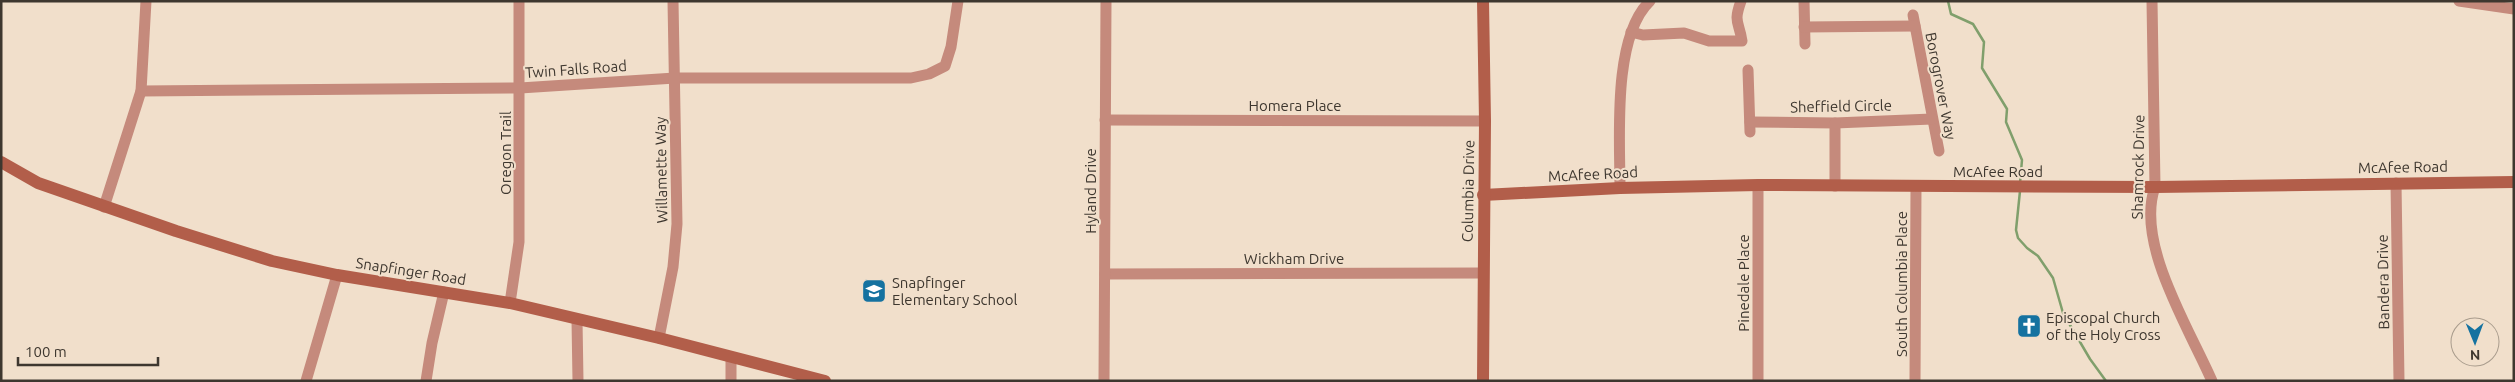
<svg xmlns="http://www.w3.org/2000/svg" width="2515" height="382" viewBox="0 0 2515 382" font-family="Ubuntu,sans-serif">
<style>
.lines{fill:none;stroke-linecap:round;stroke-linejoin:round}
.stream{stroke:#809f6c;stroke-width:2.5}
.street{stroke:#c58a7c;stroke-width:11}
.secondary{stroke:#b25e4a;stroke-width:12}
.labels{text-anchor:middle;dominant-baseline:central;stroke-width:4;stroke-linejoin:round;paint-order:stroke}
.street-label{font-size:15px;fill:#3e372f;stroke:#f1dfcb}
.poi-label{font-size:15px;fill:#3e372f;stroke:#f1dfcb;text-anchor:start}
</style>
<rect width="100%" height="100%" fill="#f1dfcb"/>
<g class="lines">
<g class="stream">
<path d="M1948,1l3,13 22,10 11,18 -2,26 25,41 -1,13 16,38 -2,23"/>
<path d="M2020,191l-4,39 2,8 9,10 11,8 15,22 10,35 27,46 16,22"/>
</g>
<g class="street">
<path d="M1804,1l1,43"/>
<path d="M2152,1l3,186c-20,56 34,141 57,194"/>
<path d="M2459,1l55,8"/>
<path d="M1913,15l26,136"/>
<path d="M1804,27l111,-1"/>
<path d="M1631,32l12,3 41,-2 25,8h33c-3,-20 -9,-18 -1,-40"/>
<path d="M1748,70l2,62"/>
<path d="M141,91l379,-3 155,-10h236l18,-4 16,-8 6,-19 7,-46"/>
<path d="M1105,120l380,1"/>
<path d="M1750,122l85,1 97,-4"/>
<path d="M1835,123v63"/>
<path d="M2396,183l3,198"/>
<path d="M1620,188c0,-49 -8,-151 30,-187"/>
<path d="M104,207l37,-116 5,-90"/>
<path d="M1105,274l378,-1"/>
<path d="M510,303l9,-61v-241"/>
<path d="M577,320l1,61"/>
<path d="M659,338l14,-71 4,-43 -4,-223"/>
<path d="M731,358v23"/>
<path d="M306,381l31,-106"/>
<path d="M426,381l6,-38 12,-51"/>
<path d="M1104,381l2,-380"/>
<path d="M1758,381v-196"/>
<path d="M1915,381l1,-194"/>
</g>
<g class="secondary">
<path d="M1,162l37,21 138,48 96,30 65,14 173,28 149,35 166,43"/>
<path d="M1483,195l137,-7 138,-3 397,2 359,-5"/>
<path d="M1483,381l2,-260 -2,-120"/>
</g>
</g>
<defs>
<symbol id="school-square" viewBox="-11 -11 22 22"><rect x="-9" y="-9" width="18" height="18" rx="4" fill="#1572a0" stroke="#f1dfcb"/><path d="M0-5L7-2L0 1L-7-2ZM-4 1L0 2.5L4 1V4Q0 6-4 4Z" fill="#fff"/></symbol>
<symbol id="church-square" viewBox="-11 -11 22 22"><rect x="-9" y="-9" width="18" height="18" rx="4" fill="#1572a0" stroke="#f1dfcb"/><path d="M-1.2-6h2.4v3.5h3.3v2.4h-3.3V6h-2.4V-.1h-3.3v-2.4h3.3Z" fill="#fff"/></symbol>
</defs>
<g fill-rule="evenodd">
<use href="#school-square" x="860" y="277" width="28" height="28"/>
<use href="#church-square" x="2015" y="312" width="28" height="28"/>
</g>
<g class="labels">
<g class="street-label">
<text transform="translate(576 69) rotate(-4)">Twin Falls Road</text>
<text transform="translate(1941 86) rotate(79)">Borogrover Way</text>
<text x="1295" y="105">Homera Place</text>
<text transform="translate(1841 106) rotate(-1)">Sheffield Circle</text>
<text transform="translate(505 153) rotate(-90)">Oregon Trail</text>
<text transform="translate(2138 167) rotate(-89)">Shamrock Drive</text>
<text transform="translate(2403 167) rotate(-1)">McAfee Road</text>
<text transform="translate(661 170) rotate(-91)">Willamette Way</text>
<text x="1998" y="171">McAfee Road</text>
<text transform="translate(1593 174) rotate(-3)">McAfee Road</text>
<text transform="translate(1090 191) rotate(-90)">Hyland Drive</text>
<text transform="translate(1468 191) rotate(-89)">Columbia Drive</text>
<text x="1294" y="258">Wickham Drive</text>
<text transform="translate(411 271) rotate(9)">Snapfinger Road</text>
<text transform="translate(2383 282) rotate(-91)">Bandera Drive</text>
<text transform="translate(1743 283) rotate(-90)">Pinedale Place</text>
<text transform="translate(1901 284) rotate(-90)">South Columbia Place</text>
</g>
<g class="poi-label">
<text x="892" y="282">Snapfinger<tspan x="892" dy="17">Elementary School</tspan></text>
<text x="2046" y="317">Episcopal Church<tspan x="2046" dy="17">of the Holy Cross</tspan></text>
</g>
</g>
<rect width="2515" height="382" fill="none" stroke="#3e372f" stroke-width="5"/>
<g transform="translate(2475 342) rotate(179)"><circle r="24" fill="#f1dfcb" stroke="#a99c8d"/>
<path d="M0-4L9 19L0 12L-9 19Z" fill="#1572a0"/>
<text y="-8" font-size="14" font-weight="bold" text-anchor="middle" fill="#3e372f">N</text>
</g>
<path d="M18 357v8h140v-8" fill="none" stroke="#3e372f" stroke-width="2.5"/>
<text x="25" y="357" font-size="15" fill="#3e372f" stroke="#f1dfcb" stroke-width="4" paint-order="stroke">100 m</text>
</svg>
